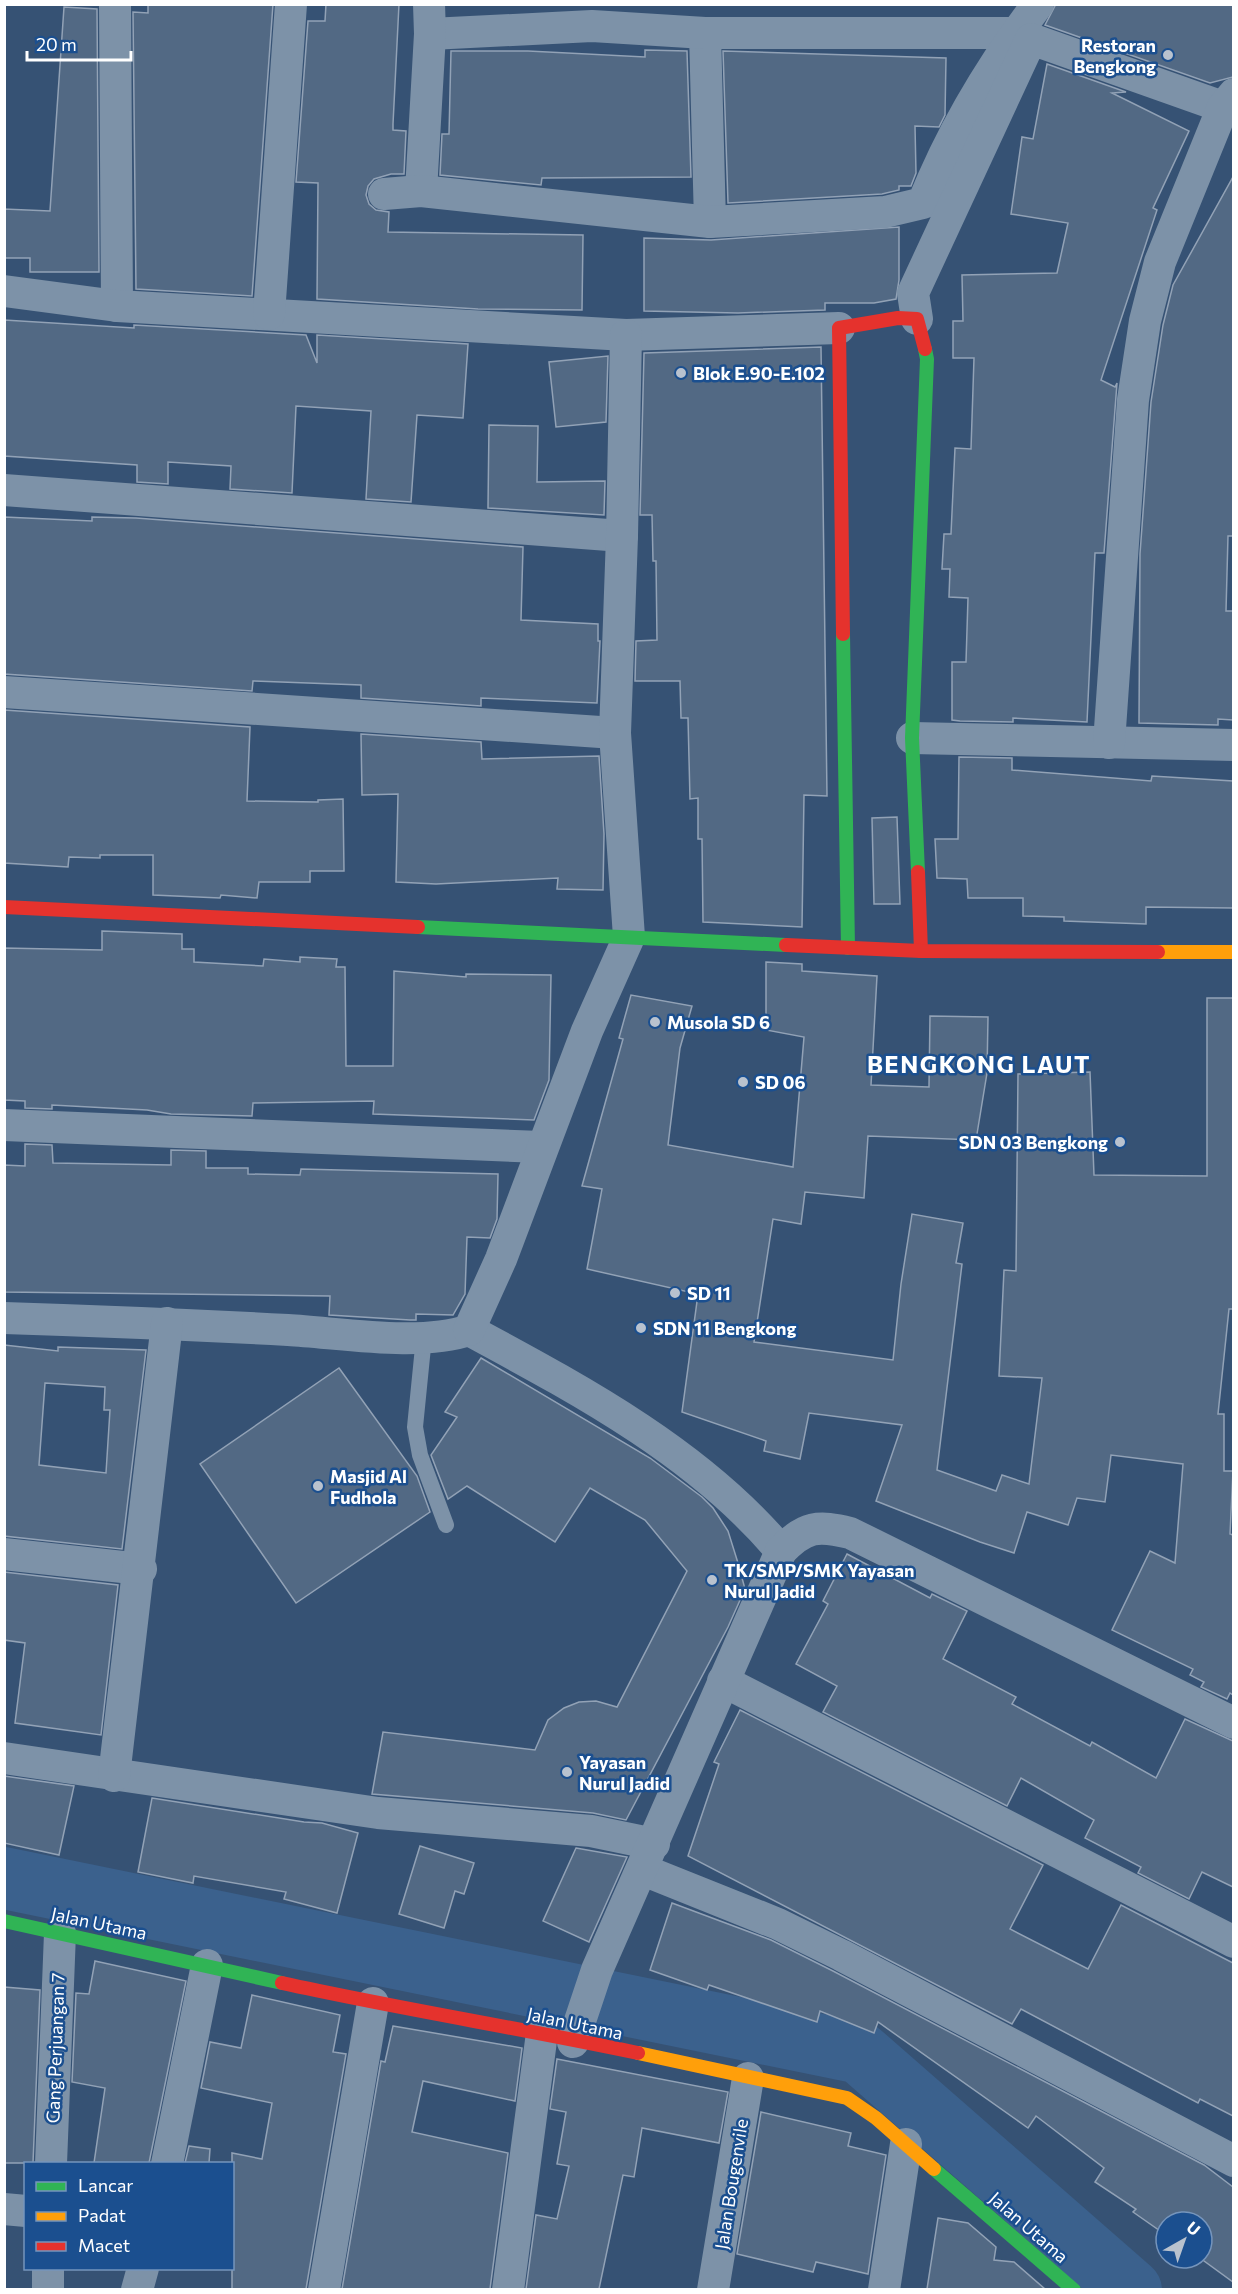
<svg xmlns="http://www.w3.org/2000/svg" width="1238" height="2294" viewBox="0 0 1238 2294" font-family="Commissioner,sans-serif">
<style>
.lines{fill:none;stroke-linecap:round;stroke-linejoin:round}
.river{stroke:#3b618d;stroke-width:62}
.building{fill:#526984;stroke:#92a2b6;stroke-width:1.5;fill-rule:evenodd}
.lane{stroke:#7d92a8;stroke-width:16}
.street{stroke:#7d92a8;stroke-width:32}
.fast{stroke:#30b455;stroke-width:14}
.slow{stroke:#ff9f0a;stroke-width:14}
.jam{stroke:#e5322d;stroke-width:14}
.poi-dot{fill:#b9c2ce;stroke:#1b4f8f;stroke-width:2}
.labels{text-anchor:middle;dominant-baseline:central;stroke-width:5;stroke-linejoin:round;paint-order:stroke}
.poi-label{font-size:18px;font-weight:bold;fill:#fff;stroke:#1b4f8f;text-anchor:start}
.street-label{font-size:18px;fill:#fff;stroke:#1b4f8f}
.district-label{font-size:24px;font-weight:bold;letter-spacing:1.5px;fill:#fff;stroke:#1b4f8f}
</style>
<rect width="100%" height="100%" fill="#365274"/>
<g class="lines">
<path class="river" d="M4,1878l856,175 271,237"/>
</g>
<g class="building">
<path d="M148,4h125l-21,292 -116,-7 -3,-277 15,1z"/>
<path d="M326,4h73l-6,120v6l13,1 -2,43h-13l-17,5 -6,7 -2,9 3,9 7,6 13,2 -1,20 195,3 -1,75 -104,-1 -161,-10 1,-116 -22,-1 12,-161h17z"/>
<path d="M1056,4h177v73l-23,6 -165,-58z"/>
<path d="M64,7l33,2 2,263h-69v-14h-26v-49l46,2z"/>
<path d="M645,50l42,1 4,126 -149,1 -1,7 -101,-10 2,-41h7l2,-83h77l117,6z"/>
<path d="M723,51l223,7 -1,57 -6,12 -24,-1 1,47 -5,13h-12v4l-17,4 -154,9z"/>
<path d="M1047,64l79,28 -14,1 77,38 -36,77 4,2 -56,170 14,7 2,-4 -13,170h-9l-8,169 -74,-4v4l-53,-1 -8,-1v-58h14l2,-64 -19,-1 1,-28h-8l2,-35h7l4,-86 16,1 3,-91h-21v-37h10l-1,-46 95,-2 11,-50 -57,-9 11,-77 11,2z"/>
<path d="M1233,177v359h-5l-2,75h7v109l-15,-1v6l-79,-2 1,-169 11,-152 12,-77 10,-40z"/>
<path d="M899,227v53l-3,19 -22,4h-49v7l-87,3 -94,-2v-73l67,2z"/>
<path d="M4,320l130,8v-3l172,10 11,28v-28l151,9 -5,74 -46,-3 -6,87 -45,-3 5,-88 -75,-5 -4,87 -62,-4 1,-23 -63,-4v22l-31,-2v-17l-133,-9z"/>
<path d="M821,347l6,449 -23,-1 -2,132 -99,-5 -1,-83h-4v-41l-8,1 -2,-81h-7l-1,-37h-45l1,-40 21,-1 -1,-79h-3l-1,-46h-12l4,-162z"/>
<path d="M608,356l-2,66 -50,5 -7,-65z"/>
<path d="M489,425l49,1 -1,56 68,-1 -1,34 -116,-7z"/>
<path d="M4,517l88,4v-4l44,1 387,29 -2,73 77,4v17h2l-3,62 -116,-5v8l-120,-8v-13l-108,-4 -1,10 -248,-17z"/>
<path d="M4,710l246,17 -3,74 71,1v-2l25,-1 1,72h-34v11h-51l-2,16 -36,-3 -1,3 -67,-3v-40h-53v3l-31,-1 -1,10 -64,-4z"/>
<path d="M361,734l120,8 1,17 117,-3 5,78 -1,56 -46,-1 1,-11 -122,6 -40,-2 2,-88 -36,1z"/>
<path d="M959,757l53,1v12l139,11 1,-5 81,5v127l-87,-1v17l-82,-3v-4l-41,-1v-18h-55l-1,-19 -30,-1 -2,-39h23z"/>
<path d="M897,817l3,87h-26l-2,-86z"/>
<path d="M102,931l80,3v15h12v13l69,4 1,-7 36,3v-5l37,2 -1,8h9l1,99h47l1,-95 72,6v-3l85,1 -2,105 -15,40 -161,-6 1,-13 -121,2 -1,13 -81,-2 -24,-4 -95,-5v4l-27,-1v-7l-21,-1v-152l98,2z"/>
<path d="M766,962l36,2v7l75,5 -6,109 58,2 1,-71 58,1 -1,56 -11,67 -108,-4 -4,62 -59,-6 -4,32 -28,-5 -19,123 139,18 8,-76 11,-70 51,9 -7,40 6,1 -25,206 59,21 6,-16 27,9 13,-106 -43,-2 5,-106 12,1 2,-197 72,-2 4,103 113,1v-178h26v311h-4l-11,105h6v57h9l-3,63 3,1v160l-3,-2 -3,6 -26,-12 3,-5 -14,-7 3,-6 -81,-39 38,-79 25,12 8,-99 -72,-9 -6,47 -28,-4 -9,27 -41,-13 -13,41 -34,-11 -104,-41 26,-76 -93,-12 -9,46 -36,-8 2,-10 -84,-29 16,-118 -111,-25 15,-80 -20,-3 41,-147 -4,-1 12,-43 61,11 -12,42 -12,97 125,22 11,-130 -38,-7z"/>
<path d="M25,1144l27,1 1,18 118,2v-15l35,1v17h42v6l52,1 1,-6 197,5 -1,45 -7,19 -23,-1 -2,57 -12,21 -37,-1v6h-6l-81,-5 1,-19 -326,-4v-127l21,1z"/>
<path d="M4,1345l54,6v-4l88,3 -24,199 -118,-13zM45,1383l60,4 -1,23h6l-4,63 -67,-8z"/>
<path d="M481,1358l169,100 52,39 11,11 15,23 10,32 7,26 -17,38 -102,193 -33,-7 -221,-19 11,-62 152,18 13,-30 16,-12 15,-6 17,-1 21,6 70,-136 -42,-51 -55,-32 -35,54 -88,-56 -19,13 -17,-44 26,-38 -12,-5z"/>
<path d="M339,1368l78,108 13,36 -134,91 -96,-139z"/>
<path d="M847,1554l83,44 2,-4 35,17 -24,48 73,38 -4,7 78,42 2,-4 64,36 29,-59 48,22v146l-31,-15 -13,27 -51,-26 3,-6 -56,-29 9,-18 -73,-42 -14,28 -184,-94 14,-26 -41,-22 32,-60 -5,-3z"/>
<path d="M4,1572l114,13 -17,150 -86,-12 10,-80 -21,-3z"/>
<path d="M740,1710l303,155 -33,64 78,40 33,-64 112,58v153l-33,-17 -2,4 -177,-94 -9,15 -324,-168 31,-92 -5,-2z"/>
<path d="M4,1776l70,10 -15,69 -55,-12z"/>
<path d="M152,1798l152,24 18,1 36,10 -21,80 -53,-14 2,-7 -92,-16 -1,7 -55,-11z"/>
<path d="M420,1846l54,17 -10,31 -9,-3 -11,37 -45,-14z"/>
<path d="M576,1848l51,9 -38,85 -46,-21z"/>
<path d="M672,1903l99,37 62,31 371,194 29,22v95l-33,-24h2v-36h-36v13l-33,-23 3,-3 -41,-27 9,-14 -68,-52 -8,12 -150,-106 -4,11 -54,-22 -3,11 -108,-37 -2,5 -57,-20z"/>
<path d="M95,1961l91,20 -37,182h-55l11,-75 -33,-6 4,-89 13,1z"/>
<path d="M4,1987l36,3 -7,173h-29z"/>
<path d="M252,1995l88,20 -7,37 13,2 -40,235h-74v-136l30,6 10,-56 -71,-15 9,-46 31,6z"/>
<path d="M393,2026l129,22 -7,53 -92,-20 -11,51 96,21 -18,136h-148l39,-228 4,1z"/>
<path d="M557,2059l171,33 -9,51 -77,-15 -8,49 -11,-2 -24,114h-73l10,-74 21,4 12,-53 -12,-2 9,-52 -16,-3z"/>
<path d="M761,2112l90,21 -3,13 38,9 -18,119 -52,-12 -3,10 -76,-18z"/>
<path d="M189,2146l21,3 -1,14h-24z"/>
<path d="M938,2218l30,5 28,24 -2,13 20,2 31,27h-118z"/>
</g>
<g class="lines">
<path class="lane" d="M424,1337l-9,90 5,28 26,70"/>
<g class="street">
<path d="M115,4l2,302"/>
<path d="M705,33l5,189"/>
<path d="M430,34l162,-8 113,7h311"/>
<path d="M421,191l9,-157 -1,-30"/>
<path d="M384,194l37,-3 289,31 175,-10 38,-9c28,-70 69,-139 115,-199"/>
<path d="M4,291l113,15 509,29 213,-7"/>
<path d="M269,314l22,-310"/>
<path d="M917,319l-4,-26 118,-254 192,68"/>
<path d="M4,490l618,46"/>
<path d="M4,692l611,41"/>
<path d="M912,738l322,7"/>
<path d="M1109,743l24,-343 12,-79 15,-59 63,-155 11,-13"/>
<path d="M4,1125l537,22"/>
<path d="M4,1318c95,3 189,7 284,12 53,3 132,17 181,0 111,60 230,123 312,221"/>
<path d="M469,1330l32,-71 86,-228 42,-94 -14,-204 7,-197 4,-201"/>
<path d="M4,1554l137,15"/>
<path d="M723,1681l511,261"/>
<path d="M4,1758l374,55 213,18 63,13"/>
<path d="M114,1776l53,-453"/>
<path d="M643,1870l135,54 63,31 393,206"/>
<path d="M573,2042l24,-72 184,-419c24,-25 37,-26 69,-18l384,190"/>
<path d="M51,2164l9,-231"/>
<path d="M167,2164l40,-199"/>
<path d="M4,2209l22,2"/>
<path d="M48,2290v-22"/>
<path d="M137,2290l6,-22"/>
<path d="M324,2290l49,-287"/>
<path d="M508,2290l34,-257"/>
<path d="M713,2290l35,-212"/>
<path d="M884,2290l22,-146"/>
</g>
<g class="fast">
<path d="M843,634l5,314"/>
<path d="M918,872l-6,-134 15,-379 -2,-10"/>
<path d="M418,927l368,18"/>
<path d="M4,1921l278,62"/>
<path d="M934,2169l140,121"/>
</g>
<g class="slow">
<path d="M1158,952h76"/>
<path d="M638,2053l209,45 29,20 58,51"/>
</g>
<g class="jam">
<path d="M843,634l-4,-306 59,-10 19,1 8,30"/>
<path d="M918,872l3,79"/>
<path d="M4,907l414,20"/>
<path d="M786,945l135,6 237,1"/>
<path d="M282,1983c118,26 238,45 356,70"/>
</g>
</g>
<g class="poi-dot">
<circle cx="1168" cy="55" r="6"/>
<circle cx="681" cy="373" r="6"/>
<circle cx="655" cy="1022" r="6"/>
<circle cx="743" cy="1082" r="6"/>
<circle cx="1120" cy="1142" r="6"/>
<circle cx="675" cy="1293" r="6"/>
<circle cx="641" cy="1328" r="6"/>
<circle cx="318" cy="1486" r="6"/>
<circle cx="712" cy="1580" r="6"/>
<circle cx="567" cy="1772" r="6"/>
</g>
<g class="labels">
<g class="poi-label">
<text x="1156" y="45" text-anchor="end">Restoran<tspan x="1156" dy="21">Bengkong</tspan></text>
<text x="693" y="373">Blok E.90-E.102</text>
<text x="667" y="1022">Musola SD 6</text>
<text x="755" y="1082">SD 06</text>
<text x="1108" y="1142" text-anchor="end">SDN 03 Bengkong</text>
<text x="687" y="1293">SD 11</text>
<text x="653" y="1328">SDN 11 Bengkong</text>
<text x="330" y="1476">Masjid Al<tspan x="330" dy="21">Fudhola</tspan></text>
<text x="724" y="1570">TK/SMP/SMK Yayasan<tspan x="724" dy="21">Nurul Jadid</tspan></text>
<text x="579" y="1762">Yayasan<tspan x="579" dy="21">Nurul Jadid</tspan></text>
</g>
<g class="street-label">
<text transform="translate(99 1923) rotate(12)">Jalan Utama</text>
<text transform="translate(575 2023) rotate(12)">Jalan Utama</text>
<text transform="translate(55 2048) rotate(-88)">Gang Perjuangan 7</text>
<text transform="translate(731 2184) rotate(-81)">Jalan Bougenvile</text>
<text transform="translate(1029 2227) rotate(41)">Jalan Utama</text>
</g>
<g class="district-label">
<text x="979" y="1063">BENGKONG LAUT</text>
</g>
</g>
<rect width="1238" height="2294" fill="none" stroke="#ffffff" stroke-width="12"/>
<rect x="24" y="2162" width="210" height="108" fill="#1b4f8f" stroke="#7695bc" stroke-width="1.5"/>
<rect x="36" y="2182" width="30" height="9" fill="#30b455" stroke="#7695bc" stroke-width="1.5"/>
<text x="78" y="2192" font-size="18" fill="#ffffff">Lancar</text>
<rect x="36" y="2212" width="30" height="9" fill="#ff9f0a" stroke="#7695bc" stroke-width="1.5"/>
<text x="78" y="2222" font-size="18" fill="#ffffff">Padat</text>
<rect x="36" y="2242" width="30" height="9" fill="#e5322d" stroke="#7695bc" stroke-width="1.5"/>
<text x="78" y="2252" font-size="18" fill="#ffffff">Macet</text>
<g transform="translate(1184 2240) rotate(40)"><circle r="28" fill="#1b4f8f" stroke="#7695bc" stroke-width="1.5"/>
<path d="M0-4.5L10 22L0 15L-10 22Z" fill="#b9c2ce"/>
<text y="-9" font-size="16" font-weight="bold" text-anchor="middle" fill="#ffffff">U</text>
</g>
<path d="M27 51v9h104v-9" fill="none" stroke="#ffffff" stroke-width="3"/>
<text x="36" y="51" font-size="18" fill="#ffffff" stroke="#1b4f8f" stroke-width="4.5" paint-order="stroke">20 m</text>
</svg>
